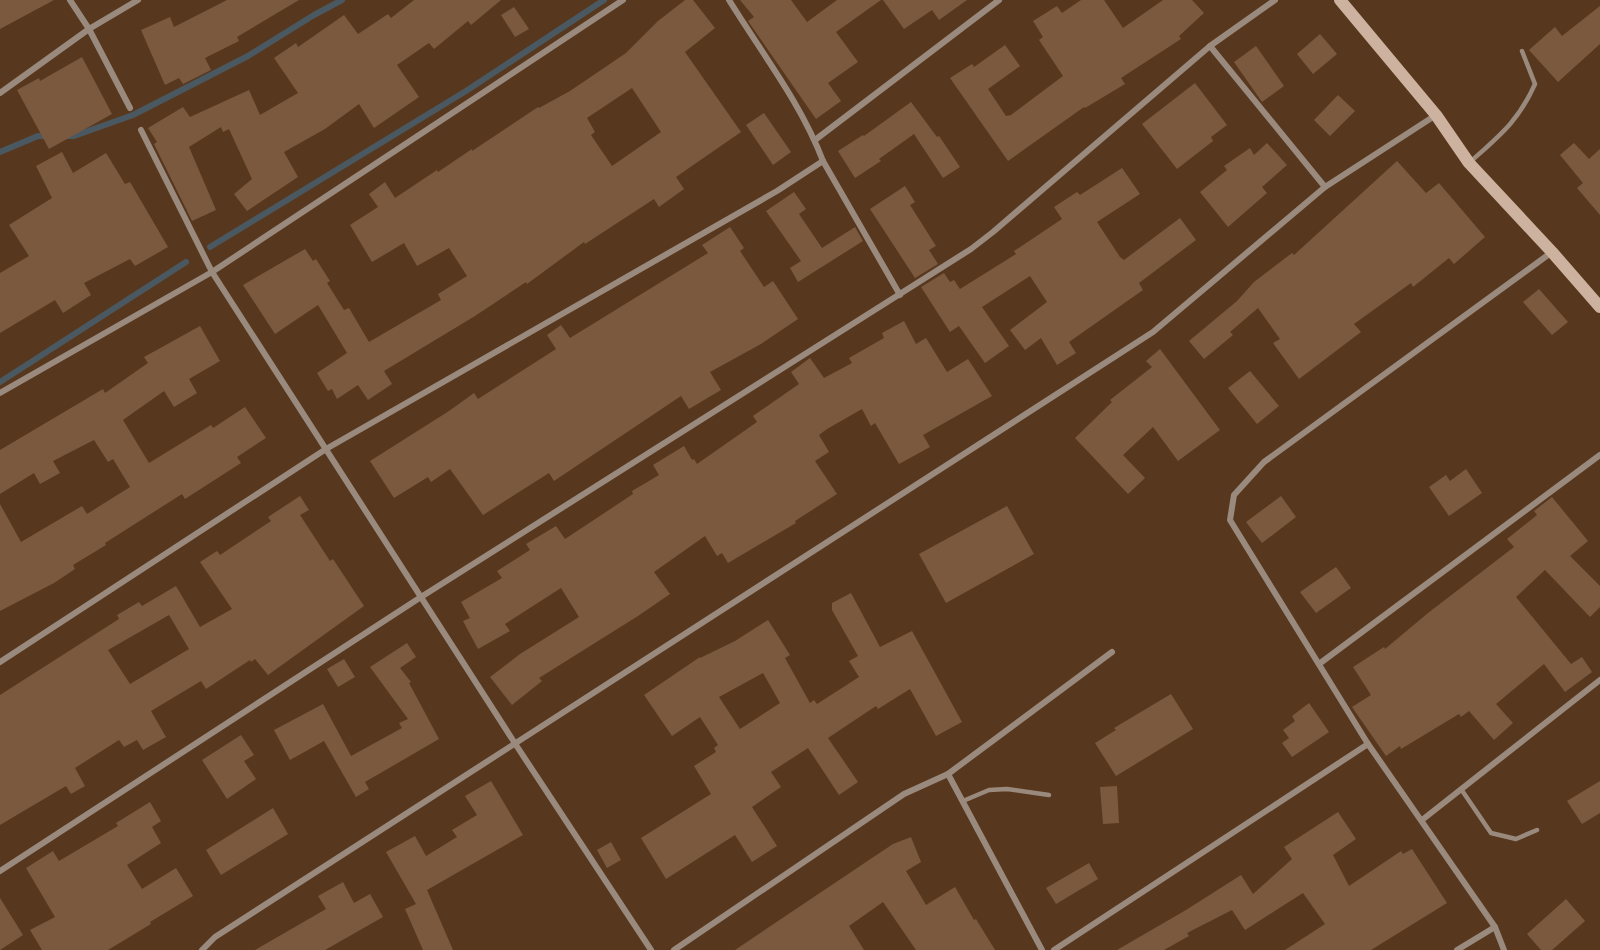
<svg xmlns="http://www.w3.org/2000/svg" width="1600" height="950" viewBox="0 0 1600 950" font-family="'Work Sans',sans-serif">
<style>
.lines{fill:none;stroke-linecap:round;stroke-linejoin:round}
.stream{stroke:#4a5961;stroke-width:6}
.building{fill:#7a593f;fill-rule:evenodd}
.lane{stroke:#9a8a7e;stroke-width:4.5}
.street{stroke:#9a8a7e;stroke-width:6}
.secondary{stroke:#cdb39f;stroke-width:12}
</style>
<rect width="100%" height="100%" fill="#57381e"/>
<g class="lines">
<g class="stream">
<path d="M64,136h10l59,-21 115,-59 66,-41 28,-15"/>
<path d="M0,152l38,-16h10"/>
<path d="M210,247l256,-156 138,-91"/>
<path d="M0,382l186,-120"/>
</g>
</g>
<g class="building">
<path d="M0,0h54l-54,29z"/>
<path d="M227,0h72l-62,37 2,4 -34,17 6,12 -28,14 -4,-6 -14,7 -24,-55 29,-13 4,10z"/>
<path d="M414,0h87l-30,25 -3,-4 -34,28 -5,-6 -32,22 22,32 -45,31 -15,-24 -34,25 -41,23 14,25 -51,34 -13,-17 18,-15 -23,-50 -6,3 -2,-5 -32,20 27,63 -24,11 -38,-77 3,-2 -9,-14 35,-21 7,10 59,-27 11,25 38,-22 -24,-35 22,-15 2,4 46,-32 14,19 30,-20 3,4z"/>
<path d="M685,0h8l22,28 -30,24 56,80 -65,45 8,12 -25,18 -5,-8 -69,45 -1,-2 -57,42 -1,-2 -51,34 -91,55 8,13 -24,16 -10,-15 -21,14 -5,-10 -4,2 -11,-18 30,-20 -29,-48 -43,29 -32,-49 62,-36 8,12 3,-2 14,22 -3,2 17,27 5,-2 20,34 72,-42 -3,-6 29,-18 -18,-28 -32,18 -13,-23 -32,19 -22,-37 28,-18 -9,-13 16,-12 10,16 42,-28 1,2 34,-23v2l66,-44 1,1 31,-17 56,-38 32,-32zM632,88l29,44 -49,34 -21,-31 4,-3 -8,-14z"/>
<path d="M740,0h51l16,22 30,-22h44l-45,32 22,30 -30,21 13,18 -25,18 -68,-98 6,-4z"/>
<path d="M883,0h84l-28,20 -7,-10 -28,19z"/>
<path d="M1081,0h23l19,28 40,-28h29l12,13 -25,23 2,3 -60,39 4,6 -40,24 -1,-1 -76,54 -58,-83 22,-14 2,3 31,-22 15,21 -32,23 18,27 5,-1 52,-39 -24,-36 4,-3 -10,-16 24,-15 5,7z"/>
<path d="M1600,6v38l-42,38 -29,-32 26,-23 7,9z"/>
<path d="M514,7l15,22 -14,8 -14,-22z"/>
<path d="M1320,34l17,20 -24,20 -16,-20z"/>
<path d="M1256,46l28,40 -22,16 -28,-40z"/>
<path d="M82,57l30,57 -63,35 -32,-59 22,-12 1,3z"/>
<path d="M1195,83l32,42 -16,12 2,4 -36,28 -35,-45z"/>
<path d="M1338,95l17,16 -25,25 -16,-16z"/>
<path d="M911,102l26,35 2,-1 21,31 -17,11 -29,-44 -35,25 2,2 -26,17 -17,-27 25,-16 1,1z"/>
<path d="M764,113l27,39 -18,13 -27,-40z"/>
<path d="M1267,143l20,22 -25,22 5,6 -39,34 -28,-35 27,-22 -3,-4 26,-18 4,7z"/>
<path d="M1574,143l15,16 11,-10v66l-23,-27 6,-5 -23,-28z"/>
<path d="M62,152l11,21 33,-20 19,31 5,-2 38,65 -33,19 -5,-7 -46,24 7,12 -28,18 -8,-13 -55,33v-60l29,-17 -20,-31 43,-27 -16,-32z"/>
<path d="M1397,161l29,32 13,-10 46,54 -31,27 -5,-6 -36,29 -2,-4 -57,41 7,8 -62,47 -26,-36 7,-4 -22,-31 -28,24 3,3 -29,24 -15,-18 48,-40 17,-19 38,-29 2,2z"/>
<path d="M1122,168l18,26 -43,28 23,35 4,3 56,-42 16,22 -57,43 4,7 -74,52 7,11 -19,12 -16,-27 -16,12 -15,-20 37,-28 -17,-26 -48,31 27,39 -24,17 -26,-37 -9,6 -29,-45 23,-14 6,9 4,-2 6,9 56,-35 -2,-3 48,-32 -8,-12 23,-15 3,3z"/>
<path d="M905,186l10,16 -5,3 26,41 -7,4 9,14 -23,14 -45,-69z"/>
<path d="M794,192l12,17 -7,5 23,34 33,-21 8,14 -65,41 -8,-14 11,-7 -35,-50z"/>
<path d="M730,227l14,21 -4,3 24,36 9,-6 25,38 -37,25 -51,28 11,18 -32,19 -8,-13 -127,85 -5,-8 -66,42 -33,-46 -19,13 -3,-5 -34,21 -24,-37 79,-50 25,-18 4,6 78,-50 -9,-14 14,-10 9,13 138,-85 -6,-8z"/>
<path d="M1539,289l29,33 -16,13 -29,-33z"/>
<path d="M904,321l12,23 10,-6 21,34 21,-13 24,37 -69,39 7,12 -31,17 -24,-41 -4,3 -9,-17 -35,20 -8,6 10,17 -14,9 22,33 -42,27 1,2 -68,40 -6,-10 -5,3 -12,-20 -51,36 16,22 -32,22 -99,62 3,3 -30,24 -22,-28 30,-23 59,-37 -18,-29 -56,36 5,7 -32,18 -15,-28 7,-3 -9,-16 41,-24 -5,-7 33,-21 -4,-6 30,-18 9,13 68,-45 -1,-3 27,-16 -6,-10 31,-19 8,14 2,-1 3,5 60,-42 -4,-6 46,-32 -8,-12 19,-14 14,20 28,-15 -3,-5 35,-20 -2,-5z"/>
<path d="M200,326l20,35 -31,18 8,14 -23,14 -10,-16 -41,29 26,43 62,-38 2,3 32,-21 21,31 -29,19 4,6 -56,36 -3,-5 -77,49 1,2 -33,20 2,4 -21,14 -54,28v-107l21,38 61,-36 5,8 43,-27 -17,-28 -5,3 -14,-22 -41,21 7,12 -20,11 -6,-11 -34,21v-44l103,-61 2,4 43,-30 -4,-6z"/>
<path d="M1160,349l60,81 -42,31 -25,-34 -30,28 22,23 -17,16 -53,-56 37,-36 -2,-2 42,-33 -6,-6z"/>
<path d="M1250,371l29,35 -22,18 -29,-36z"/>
<path d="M1466,469l16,24 -33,23 -20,-29 17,-12 4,6z"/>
<path d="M300,496l9,14 -9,5 30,46 3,-2 31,47 -96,69 -13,-16 -4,3 -1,-2 -44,29 -5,-8 -50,30 15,26 -23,13 -6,-10 -13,7 -5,-7 -44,28 10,18 -14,8 -5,-8 -66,39v-130l119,-76 -2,-4 22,-13 3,4 34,-20 24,41 32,-18 -32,-47 17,-11 3,4 51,-34 -3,-4zM169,615l20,34 -59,35 -22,-34z"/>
<path d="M1281,496l15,21 -34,26 -16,-21z"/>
<path d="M1552,497l36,44 -18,15 30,30v21l-10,10 -45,-47 -29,27 55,67 11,-7 10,15 -27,20 -21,-28 -48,40 17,19 -19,17 -25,-29 -8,6 -2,-3 -58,35 -1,-3 -14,10 -34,-49 19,-12 -18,-28 31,-20 1,2 43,-36 86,-66 -7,-8 30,-24 -3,-4z"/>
<path d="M1007,506l27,48 -88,49 -27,-49z"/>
<path d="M1336,567l15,21 -35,25 -16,-21z"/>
<path d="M851,593l29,54 32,-16 50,91 -26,14 -26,-47 -32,20 -2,-3 -48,32 30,44 -19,13 -31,-47 -37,24 10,15 -29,20 25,39 -25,16 -17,-27 -69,44 -25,-41 70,-44 -17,-28 22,-14 -2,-4 4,-3 -18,-28 -28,19 -28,-41 56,-38v1l35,-17 33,-21 22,35 -5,3 25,45 4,-3 3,4 42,-27 -10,-16 9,-5 -26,-46v-7zM763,673l17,30 -40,26 -21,-32z"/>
<path d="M407,643l9,14 -16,11 11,14 -2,1 30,56 -74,43 4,7 -13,8 -32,-56 -34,19 -16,-30 49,-26 28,52 51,-28 -3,-5 9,-4 -38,-52z"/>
<path d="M344,659l11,18 -17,10 -11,-18z"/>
<path d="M1171,694l22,35 -77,47 -21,-33 21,-13 -2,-2z"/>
<path d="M1309,703l20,29 -37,25 -10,-14 7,-5 -6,-8 12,-9 -3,-5z"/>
<path d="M241,735l13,20 -10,6 12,18 -29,20 -25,-39z"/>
<path d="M491,781l32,54 -96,55 26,60h-30l-18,-41 11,-5 -30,-52 29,-16 11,20 31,-19 -5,-7 25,-15 -12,-19z"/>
<path d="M1600,781v32l-18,11 -15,-23z"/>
<path d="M1117,786l2,37 -16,1 -3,-37z"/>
<path d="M150,802l11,19 -9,6 9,16 -34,22 15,24 34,-21 17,28 -43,26 1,2 -43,26h-66l-12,-20 25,-13 -29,-49 27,-17 6,10 59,-35 -2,-3z"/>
<path d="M273,808l15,26 -67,41 -15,-25z"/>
<path d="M1338,812l18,27 -23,16 16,31 52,-35 2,3 9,-5 35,54 -76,47h-86l40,-26 -22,-31 -58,37 -13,-20 -45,23 2,3 -25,14h-47l69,-40 55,-35 12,19 39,-35 -8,-12z"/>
<path d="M911,837l10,25 -15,9 20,34 29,-18 19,33 2,-1 19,31h-79l-33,-48 -34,24 15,24h-129l134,-90 24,-16z"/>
<path d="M611,842l10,18 -14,8 -10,-18z"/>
<path d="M1089,863l9,16 -42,25 -10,-16z"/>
<path d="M343,882l11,21 16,-9 13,23 -58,33h-70l71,-41 -8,-13z"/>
<path d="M0,898l23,37 -23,15z"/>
<path d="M1566,899l19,22 -33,29h-11l-14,-16z"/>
</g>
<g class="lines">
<g class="lane">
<path d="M1469,163c30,-27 49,-41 66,-79l-13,-33"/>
<path d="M1461,789l30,44 25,6 21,-9"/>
<path d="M963,801l26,-11 18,-1 42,6"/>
</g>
<g class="street">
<path d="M70,0l19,29 41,79"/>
<path d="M729,0c32,52 72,103 94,161l77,134"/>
<path d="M1210,46l115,141"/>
<path d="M0,93l89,-64 49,-29"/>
<path d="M141,130l71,142 411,-272"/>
<path d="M815,140l184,-140"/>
<path d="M0,393l212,-121 304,473 135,205"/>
<path d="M0,662l326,-213 451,-258 46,-30"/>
<path d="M1319,664l281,-209"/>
<path d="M1368,744l-138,-224 4,-25 30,-33 288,-210"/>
<path d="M1422,820l178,-140"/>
<path d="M0,871l421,-274 550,-348 22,-17 217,-186 65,-46"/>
<path d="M202,950l13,-13 938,-605 172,-145 111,-72"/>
<path d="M674,950l230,-156 44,-20"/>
<path d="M1042,950l-94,-176 164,-122"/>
<path d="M1054,950l314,-206 127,183 9,23"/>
<path d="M1457,950l38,-23"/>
</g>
<path class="secondary" d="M1340,0l96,115 33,48 83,89 48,55"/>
</g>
</svg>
